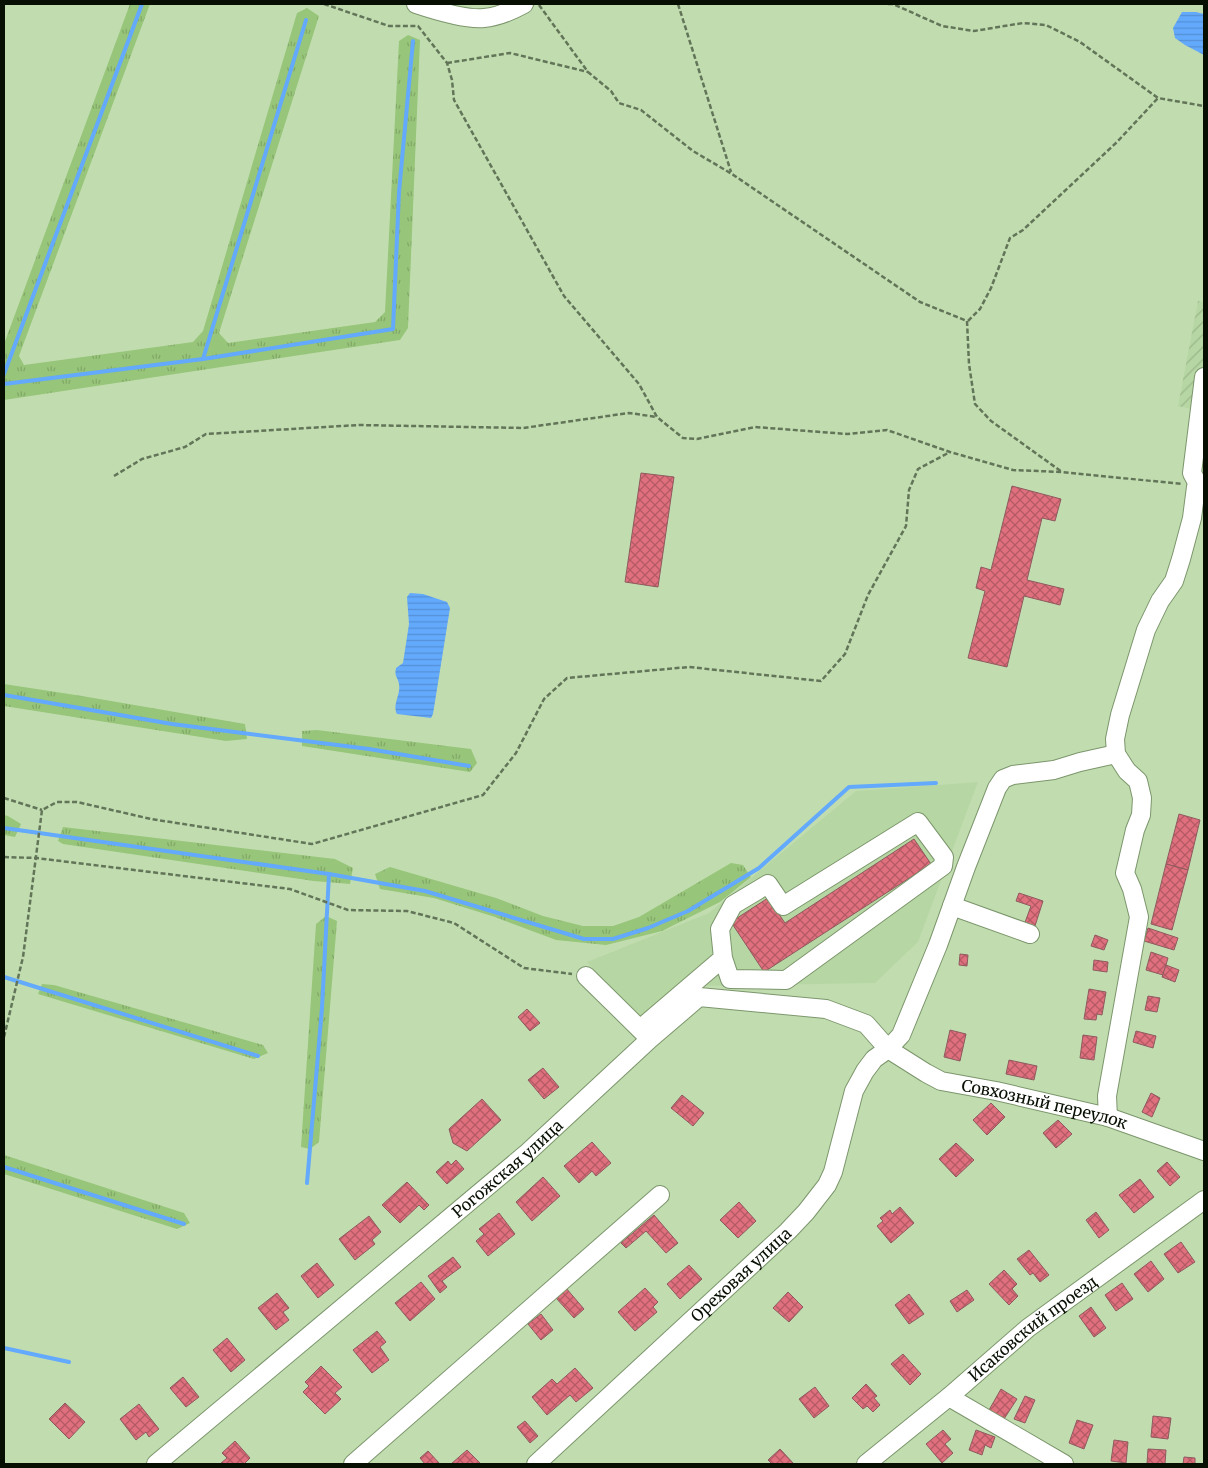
<svg xmlns="http://www.w3.org/2000/svg" width="1208" height="1468" viewBox="0 0 1208 1468" font-family="Merriweather,serif">
<style>
.built{fill:#b6d7a3}
.industrial{fill:url(#industrial-furrows)}
.grass{fill:url(#grass-tufts)}
.water{fill:url(#water-rules)}
.lines{fill:none;stroke-linecap:round;stroke-linejoin:round}
.stream{stroke:#63a9fc;stroke-width:4}
.building{fill:url(#building-cross-hatch);stroke:#8e5a5f}
.minor-casing{stroke:#7c966c;stroke-width:20}
.path{stroke:#637558;stroke-width:2.5;stroke-dasharray:5 2.5;stroke-linecap:butt}
.minor{stroke:#fff;stroke-width:18}
.labels{text-anchor:middle;dominant-baseline:central;stroke-width:4;stroke-linejoin:round;paint-order:stroke}
.street-label{font-size:16px;fill:#070f02;stroke:#ebf9e2}
</style>
<defs>
<pattern id="industrial-furrows" width="10" height="10" patternUnits="userSpaceOnUse" patternTransform="scale(1.25)"><rect width="10" height="10" fill="#b6d7a3"/><path d="M-1 1l2-2M0 10L10 0M9 11l2-2" fill="none" stroke="#9bb78b"/></pattern>
<pattern id="grass-tufts" width="24" height="20" patternUnits="userSpaceOnUse" patternTransform="scale(1.25)"><rect width="24" height="20" fill="#97c579"/><path d="M3 7l-1-3M5 7V3M7 7l1-3M15 17l-1-3M17 17v-4M19 17l1-3" fill="none" stroke="#81a867"/></pattern>
<pattern id="water-rules" width="6" height="5" patternUnits="userSpaceOnUse" patternTransform="scale(1.25)"><rect width="6" height="5" fill="#63a9fc"/><path d="M0 2.5h6" fill="none" stroke="#5490d6"/></pattern>
<pattern id="building-cross-hatch" width="8" height="8" patternUnits="userSpaceOnUse" patternTransform="scale(1.25)"><rect width="8" height="8" fill="#e0707d"/><path d="M0 0l8 8M0 8l8-8" fill="none" stroke="#b45a64"/></pattern>
</defs>
<rect width="100%" height="100%" fill="#c1ddb0"/>
<path class="built" d="M978,782l-60,160 -43,41 -177,3 -54,40 -57,-64 122,-49 147,-122z"/>
<path class="industrial" d="M1198,301l6,1v110l-26,-6z"/>
<g class="grass">
<path d="M130,4h20l-131,352 5,9 169,-23 10,-11 94,-318 10,-5 12,8 -100,317 9,10 147,-21 10,-10 14,-271 9,-6 12,5 -12,288 -8,12 -396,60v-56z"/>
<path d="M4,684l78,12 163,28 2,15 -21,2 -222,-35z"/>
<path d="M317,730l154,19 6,14 -7,9 -168,-26v-15z"/>
<path d="M4,815l4,1 13,8 -6,13 -11,-2z"/>
<path d="M63,827l272,32 18,9 -3,16 -36,-3 -251,-37 -5,-3z"/>
<path d="M731,863l12,2 8,12 -31,25 -58,29 -56,14 -50,-5 -61,-23 -61,-19 -54,-9 -5,-15 15,-7 106,31 47,18 40,10h30l26,-9z"/>
<path d="M326,916l11,5 -18,221 -9,7 -9,-2 15,-223z"/>
<path d="M42,984l12,1 209,60 5,8 -14,6 -216,-65z"/>
<path d="M4,1155l180,58 6,10 -13,6 -173,-55z"/>
</g>
<g class="water">
<path d="M1182,12h14l8,2v41l-19,-10 -10,-7 -2,-10z"/>
<path d="M410,593l13,1 24,8 3,6 -17,106 -2,4 -34,-4c-5,-10 4,-19 2,-30 -1,-7 -5,-7 -3,-16l7,-5 6,-39 -2,-27z"/>
</g>
<g class="lines">
<g class="stream">
<path d="M203,359l103,-339"/>
<path d="M4,374l138,-370"/>
<path d="M4,384l199,-25 190,-30 6,-137 14,-151"/>
<path d="M4,695l168,29 197,25 100,17"/>
<path d="M4,828l325,46 96,17 159,48h29l35,-11 40,-17 71,-43 90,-81 87,-4"/>
<path d="M4,977l254,79"/>
<path d="M4,1167l180,57"/>
<path d="M307,1183l15,-175 7,-134"/>
<path d="M4,1348l65,14"/>
</g>
</g>
<g class="building">
<path d="M641,473l33,4 -16,110 -33,-5z"/>
<path d="M1012,486l49,13 -6,22 -13,-3 -15,62 37,9 -4,16 -36,-9 -17,71 -39,-9 17,-67 -9,-3 5,-21 10,3z"/>
<path d="M1179,814l21,6 -12,50 -22,-6z"/>
<path d="M914,839l17,25 -167,108 -33,-50 37,-24 17,25z"/>
<path d="M1166,864l22,6 -16,60 -21,-6z"/>
<path d="M1019,893l24,8 -9,28 -10,-4 7,-19 -15,-5z"/>
<path d="M1148,928l30,10 -4,12 -30,-9z"/>
<path d="M1095,935l13,5 -4,10 -13,-4z"/>
<path d="M1151,952l17,6 -5,17 -17,-5z"/>
<path d="M960,954l8,1 -1,11 -8,-1z"/>
<path d="M1094,960l14,2 -1,10 -14,-2z"/>
<path d="M1166,965l13,5 -4,12 -13,-5z"/>
<path d="M1089,989l17,3 -4,23 -5,-1 -1,6 -12,-1z"/>
<path d="M1148,996l12,2 -3,14 -12,-2z"/>
<path d="M527,1009l13,14 -10,8 -12,-14z"/>
<path d="M950,1030l16,4 -6,27 -16,-4z"/>
<path d="M1136,1031l20,5 -3,12 -20,-6z"/>
<path d="M1083,1035l14,2 -3,23 -14,-2z"/>
<path d="M1009,1060l28,6 -3,14 -28,-6z"/>
<path d="M543,1068l16,19 -15,12 -16,-19z"/>
<path d="M1151,1093l9,5 -8,19 -10,-5z"/>
<path d="M682,1095l22,18 -11,13 -22,-18z"/>
<path d="M482,1099l19,21 -34,31 -14,-8 -4,-14z"/>
<path d="M991,1103l14,14 -18,18 -14,-15z"/>
<path d="M1058,1120l14,14 -16,14 -13,-15z"/>
<path d="M592,1142l19,21 -15,13 -4,-5 -13,12 -15,-17z"/>
<path d="M956,1143l18,17 -18,17 -17,-18z"/>
<path d="M456,1160l8,9 -17,15 -11,-12 12,-11 3,4z"/>
<path d="M1167,1162l13,15 -10,9 -13,-15z"/>
<path d="M543,1177l17,19 -28,25 -16,-19z"/>
<path d="M1140,1179l14,18 -20,16 -15,-18z"/>
<path d="M407,1182l22,23 -5,5 -5,-5 -19,18 -18,-18z"/>
<path d="M739,1202l17,19 -18,17 -18,-18z"/>
<path d="M900,1207l14,16 -23,20 -14,-17 6,-5 -3,-3 10,-8 2,4z"/>
<path d="M1096,1212l13,18 -10,8 -13,-18z"/>
<path d="M499,1213l16,21 -27,22 -12,-15 8,-7 -5,-5z"/>
<path d="M654,1215l24,28 -12,10 -20,-22 -20,17 -5,-5z"/>
<path d="M369,1216l12,16 -9,8 3,4 -20,16 -16,-21z"/>
<path d="M1181,1242l14,20 -17,11 -14,-19z"/>
<path d="M1029,1250l20,25 -9,7 -7,-9 -3,2 -13,-16z"/>
<path d="M453,1257l8,10 -19,14 5,6 -7,6 -12,-17z"/>
<path d="M1151,1261l13,18 -16,13 -14,-18z"/>
<path d="M317,1263l17,22 -16,13 -17,-22z"/>
<path d="M689,1265l13,14 -22,20 -13,-15z"/>
<path d="M1004,1270l13,14 -5,5 6,7 -9,9 -20,-21z"/>
<path d="M421,1282l14,17 -25,22 -15,-18z"/>
<path d="M1122,1283l11,16 -17,12 -11,-16z"/>
<path d="M566,1288l18,21 -10,9 -18,-20z"/>
<path d="M645,1288l13,14 -5,5 4,5 -22,19 -17,-19z"/>
<path d="M967,1290l7,10 -17,12 -7,-11z"/>
<path d="M788,1292l15,15 -14,15 -16,-14z"/>
<path d="M277,1293l12,15 -6,4 6,8 -13,10 -18,-22z"/>
<path d="M909,1294l15,20 -15,10 -14,-19z"/>
<path d="M1091,1307l15,21 -12,9 -15,-21z"/>
<path d="M541,1314l12,16 -12,10 -13,-16z"/>
<path d="M377,1331l9,11 -6,5 9,13 -17,13 -19,-23z"/>
<path d="M227,1338l18,22 -14,12 -18,-22z"/>
<path d="M903,1354l18,20 -11,11 -19,-21z"/>
<path d="M321,1366l21,21 -7,6 6,6 -16,15 -22,-22 6,-6 -4,-4z"/>
<path d="M575,1368l18,20 -17,14 -6,-7 -23,20 -15,-18 20,-18 5,5z"/>
<path d="M183,1377l16,20 -13,10 -16,-19z"/>
<path d="M866,1384l11,12 -3,2 6,7 -7,7 -6,-6 -4,3 -11,-11z"/>
<path d="M815,1387l14,19 -15,12 -15,-19z"/>
<path d="M1001,1389l16,10 -13,20 -15,-9z"/>
<path d="M1025,1396l10,4 -10,23 -11,-4z"/>
<path d="M65,1403l20,19 -16,17 -20,-20z"/>
<path d="M139,1404l20,25 -10,8 -3,-5 -10,8 -16,-21z"/>
<path d="M1153,1416l18,2 -3,21 -17,-2z"/>
<path d="M1077,1420l16,5 -9,24 -15,-6z"/>
<path d="M525,1421l13,15 -8,7 -13,-16z"/>
<path d="M943,1430l8,9 -6,5 8,9 -11,10 -16,-19z"/>
<path d="M976,1430l19,7 -4,11 -6,-3 -3,10 -13,-5z"/>
<path d="M1114,1440l14,2 -2,21 -15,-2z"/>
<path d="M235,1441l15,17 -6,6h-24l7,-6 -5,-5z"/>
<path d="M780,1449l14,15h-22l-4,-4z"/>
<path d="M1148,1449l18,1 -1,14h-18z"/>
<path d="M467,1450l14,14h-30z"/>
<path d="M428,1451l12,13h-15l-5,-6z"/>
<path d="M1184,1457l11,1v6h-12z"/>
</g>
<g class="lines">
<defs>
<g id="minor">
<path d="M416,4c18,6 50,16 68,14 14,-1 29,-8 40,-14"/>
<path d="M1202,492l-10,-19 12,-96"/>
<path d="M952,906l78,28"/>
<path d="M586,976l62,61"/>
<path d="M640,1029l83,-71 -3,-29 13,-24 35,-21 15,22 135,-84 26,35 -1,9 -157,114 -56,-1 -7,-21"/>
<path d="M1108,1117l-1,-21 32,-179 -7,-28 -7,-16 10,-43 6,-15 1,-17 -4,-17 -11,-10 -11,-17 -1,-15 5,-24 26,-85 14,-29 14,-20 7,-22 11,-41 4,-31 6,5"/>
<path d="M949,1397l115,67"/>
<path id="s1" d="M156,1464l370,-310 124,-115 49,-42 127,12 40,15 22,25 38,24 15,8 55,10 112,26 96,34"/>
<path d="M353,1464l307,-269"/>
<path id="s2" d="M536,1464l252,-233 18,-19 21,-27 6,-13 21,-81 11,-20 9,-12 14,-10 13,-14 37,-90 28,-78 31,-79 6,-9 10,-4 41,-5 26,-8 36,-8"/>
<path id="s3" d="M866,1464l84,-68 78,-68 176,-128"/>
</g>
</defs>
<use href="#minor" class="minor-casing"/>
<g class="path">
<path d="M324,4l65,22h29l29,37 5,17 2,20 110,196 75,88 18,33 26,21 14,1 58,-12 92,7 40,-4 63,22 63,18 49,2 120,12"/>
<path d="M678,4l53,168"/>
<path d="M888,4h5l49,22 32,5 49,-8 23,2 34,17 78,56 46,8"/>
<path d="M539,5l49,67 23,19 8,12 22,7 52,41 39,23 188,128 47,19 2,43 6,40 16,17 71,51"/>
<path d="M447,63l63,-10 78,19"/>
<path d="M968,321l12,-12 11,-21 19,-50 13,-8 94,-88 41,-44"/>
<path d="M114,476l28,-17 43,-12 21,-13 153,-9 164,3 106,-15 28,4"/>
<path d="M4,798l38,12"/>
<path d="M4,857l32,1 254,31 58,21 59,1 47,12 70,45 48,6"/>
<path d="M4,1037l19,-80 19,-147 15,-8h20l74,17 161,25 171,-49 33,-42 28,-54 23,-21 122,-11 132,14 24,-27 23,-59 38,-69 3,-36 9,-21 32,-17"/>
</g>
<use href="#minor" class="minor"/>
</g>
<g class="labels">
<g class="street-label">
<text stroke="none"><textPath href="#s1" startOffset="1088">Совхозный переулок</textPath></text>
<text stroke="none"><textPath href="#s1" startOffset="459">Рогожская улица</textPath></text>
<text stroke="none"><textPath href="#s2" startOffset="279">Ореховая улица</textPath></text>
<text stroke="none"><textPath href="#s3" startOffset="215">Исаковский проезд</textPath></text>
</g>
</g>
<rect width="1208" height="1468" fill="none" stroke="#070f02" stroke-width="10"/>
</svg>
